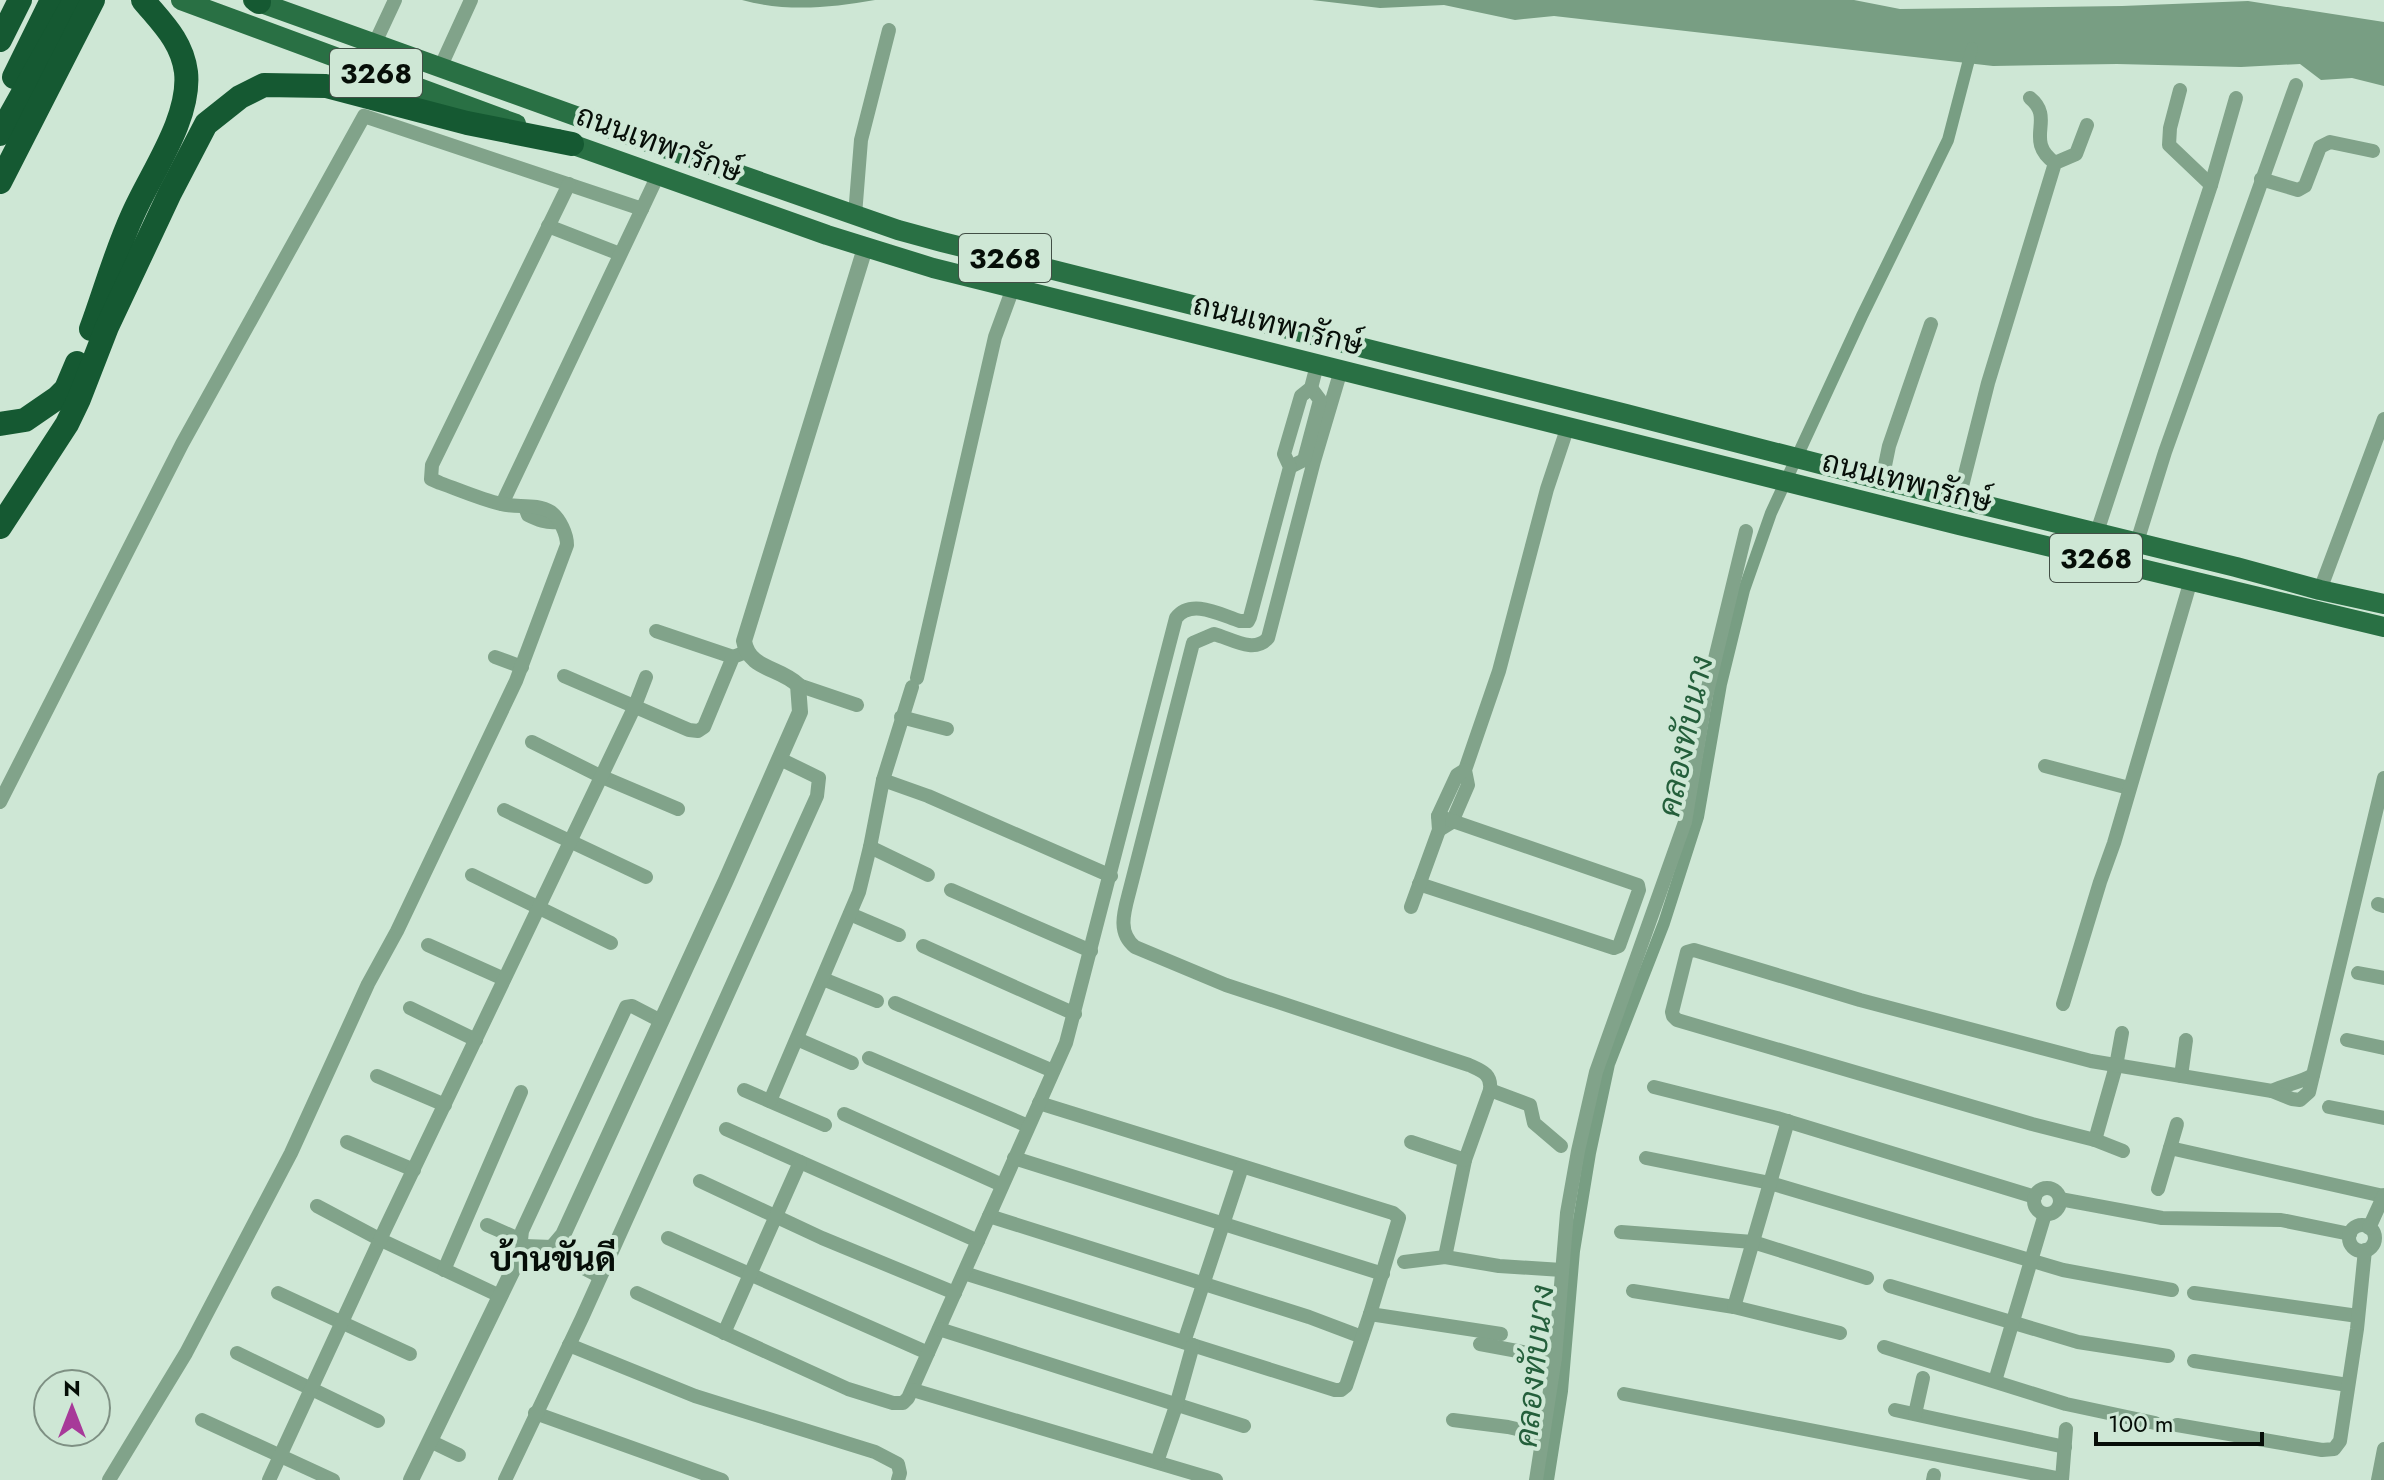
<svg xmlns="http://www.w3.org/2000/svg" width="2384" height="1480" viewBox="0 0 2384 1480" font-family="Jost,Sarabun,sans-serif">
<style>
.water{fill:#789e83}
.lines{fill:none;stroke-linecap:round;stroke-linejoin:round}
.canal{stroke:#789e83;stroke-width:12}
.minor{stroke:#81a38a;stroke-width:14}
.tertiary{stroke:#81a38a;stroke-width:16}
.primary{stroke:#297044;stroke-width:20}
.motorway{stroke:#155932;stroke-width:24}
.labels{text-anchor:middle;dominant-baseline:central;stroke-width:8;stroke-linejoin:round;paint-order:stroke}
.shield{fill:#cee7d5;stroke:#424f46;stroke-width:2}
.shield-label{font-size:28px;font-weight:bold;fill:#060e08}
.street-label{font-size:30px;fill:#060e08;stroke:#cee7d5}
.water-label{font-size:32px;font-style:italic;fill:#245f3b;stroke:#cee7d5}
.quarter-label{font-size:34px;font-weight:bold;fill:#060e08;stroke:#cee7d5}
</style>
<rect width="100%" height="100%" fill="#cee7d5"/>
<g class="water">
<path d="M742,0h133c-45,8 -89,12 -133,0z"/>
<path d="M1312,0h542l46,9 222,-3 126,-5 136,21v64l-32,-8 -31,2 -21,-16 -59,3 -124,-3 -124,2 -439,-50 -39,4 -71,-15 -64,3z"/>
</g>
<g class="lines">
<path class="canal" d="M1548,1480l14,-89 12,-140 16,-98 19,-89 55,-141 34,-106 23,-133 23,-94 27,-77 91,-197 86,-176 24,-92"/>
<g class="minor">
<path d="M374,45l21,-45"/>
<path d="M440,68l31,-68"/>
<path d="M2030,98c26,21 -7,42 25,65"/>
<path d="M2261,179l37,11 7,-4 15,-39 10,-5 43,9"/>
<path d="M2211,185l25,-87"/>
<path d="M855,215l6,-75 28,-110"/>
<path d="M548,226l72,28"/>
<path d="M1341,370l-27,91 -46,177c-14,16 -36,1 -54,-4l-21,9 -63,246c-5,20 -14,43 5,58l91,38 243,80c13,6 23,9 21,25l-25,70 -20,97"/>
<path d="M1290,467l14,-7 16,-60 -9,-12"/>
<path d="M1882,480l7,-34 42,-122"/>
<path d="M1959,498l29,-115 67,-220 21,-9 11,-29"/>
<path d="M502,504l140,-295"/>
<path d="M525,507l3,8c10,5 18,8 29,7"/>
<path d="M2097,532l114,-347 -42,-40 1,-17 10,-38"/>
<path d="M2137,542l28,-90 131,-367"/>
<path d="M2320,590l64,-171"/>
<path d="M656,631l77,26"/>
<path d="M495,657l27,10"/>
<path d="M564,676l125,54 9,1 6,-4 29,-70 13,-5"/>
<path d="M917,678l78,-341 18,-49"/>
<path d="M798,685l59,20"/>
<path d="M901,717l46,12"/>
<path d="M532,742l68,34 78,33"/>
<path d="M2045,766l84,22"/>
<path d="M883,780l45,16 183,80"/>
<path d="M0,802l182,-358 182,-328 278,93 16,-34"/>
<path d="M504,810l142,67"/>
<path d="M1439,830l13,-8 16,-37 -3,-15 34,-99 48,-182 21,-63"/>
<path d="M870,847l58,28"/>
<path d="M472,875l139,68"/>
<path d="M1419,884l195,64 5,-2 20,-56 -1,-5 -200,-69"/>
<path d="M951,890l140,61"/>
<path d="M2378,904l6,2"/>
<path d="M1411,907l28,-77 -1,-14 19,-41 8,-5"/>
<path d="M850,914l49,21"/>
<path d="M428,945l76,34"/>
<path d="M923,946l152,68"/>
<path d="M2358,973l26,5"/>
<path d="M823,979l54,22"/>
<path d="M895,1003l158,68"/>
<path d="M2063,1004l37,-122 14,-39 77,-263"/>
<path d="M410,1008l66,32"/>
<path d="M797,1039l55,24"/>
<path d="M2347,1040l37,8"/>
<path d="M869,1058l159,68"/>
<path d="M377,1076l68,29"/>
<path d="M2181,1076l5,-36"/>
<path d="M1654,1087l123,31 258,79"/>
<path d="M744,1090l81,35"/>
<path d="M1490,1090l40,15 4,18 27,23"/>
<path d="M2272,1091c14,-7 28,-8 41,-16"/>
<path d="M770,1101l89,-209 11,-45 13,-67 29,-93"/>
<path d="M2329,1107l55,11"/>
<path d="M844,1114l158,71"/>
<path d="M726,1129l252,112"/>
<path d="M2095,1140l21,-74 6,-33"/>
<path d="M347,1142l67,28"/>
<path d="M1411,1142l54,18"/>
<path d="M2170,1148l213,48"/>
<path d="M2123,1151l-28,-11 -63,-16 -355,-104 -4,-4 -1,-4 15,-60 7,-2 166,50 231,61 181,30 20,8 8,1 9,-8 75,-314"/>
<path d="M1014,1158l369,116"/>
<path d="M1646,1158l124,25 293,87 109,20"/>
<path d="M700,1181l122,57 133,55"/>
<circle cx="2047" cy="1201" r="13"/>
<path d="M2158,1189l19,-65"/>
<path d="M2060,1199l102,19 119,2 69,14"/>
<path d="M317,1206l64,34 119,56"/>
<path d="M989,1216l320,101 53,20"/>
<path d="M487,1225l34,15"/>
<circle cx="2362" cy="1238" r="13"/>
<path d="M2369,1228l15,-33"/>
<path d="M1621,1232l132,10 114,36"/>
<path d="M668,1238l260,115"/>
<path d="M524,1247l-3,-7 1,-9 104,-224 6,-1 29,15"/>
<path d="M547,1249l52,27"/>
<path d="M1404,1262l41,-5 54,9 63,4"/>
<path d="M444,1270l77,-178"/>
<path d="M964,1273l371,117h6l5,-4 24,-72 29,-96 -6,-5 -354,-110"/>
<path d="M1890,1286l188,56 90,14"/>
<path d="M1633,1291l101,16 106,26"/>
<path d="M278,1293l132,61"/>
<path d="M637,1293l211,96 45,14h10l5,-5 158,-355 110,-425c15,-20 45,-3 64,3h8l2,-4 40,-150 -6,-13 17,-58 10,-8 6,-23"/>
<path d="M2194,1293l164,23"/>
<path d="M1734,1307l54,-186"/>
<path d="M1370,1314l131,20"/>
<path d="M939,1329l305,97"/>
<path d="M724,1333l76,-171"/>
<path d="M1184,1342l58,-175"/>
<path d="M1480,1344l75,14"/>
<path d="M569,1345l126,51 180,56 23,12 2,9 -2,7"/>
<path d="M1884,1347l182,57 89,19"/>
<path d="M237,1353l141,68"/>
<path d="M2194,1361l154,24"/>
<path d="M1995,1381l50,-167"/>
<path d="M913,1390l303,90"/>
<path d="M1624,1394l438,85"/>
<path d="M1895,1410l170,37"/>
<path d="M535,1413l187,67"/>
<path d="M1915,1414l8,-36"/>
<path d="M202,1420l131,60"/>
<path d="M1453,1420l55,7 35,8"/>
<path d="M2177,1425l145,25 12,-1 6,-8 17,-112 8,-79"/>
<path d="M430,1441l29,14"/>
<path d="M1157,1462l19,-56 17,-61"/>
<path d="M109,1480l77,-127 105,-200 77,-169 29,-53 119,-250 51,-136c0,-11 -7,-26 -16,-33 -15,-9 -34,-4 -50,-8 -21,-5 -41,-14 -61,-21l-9,-4 1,-14 137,-281"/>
<path d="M269,1480l116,-251 249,-521 12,-31"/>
<path d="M505,1480l77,-162 235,-522 2,-18 -39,-19"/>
<path d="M1536,1480l19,-122 12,-145 11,-62 18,-79 89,-250 21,-126 40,-165"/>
<path d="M1933,1480l1,-5"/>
<path d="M2062,1480l4,-51"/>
<path d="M2378,1480l6,-31"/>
</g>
<path class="tertiary" d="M411,1480l113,-233 28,1 11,-13 163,-355 74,-168 -2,-27c-18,-18 -49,-15 -54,-44l121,-393"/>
<g class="primary">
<path d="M181,0l335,124"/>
<path d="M253,0l456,164 189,66 44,12 684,172 256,66 354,87 84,23 64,14"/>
<path d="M557,139l270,96 106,33 1026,257 425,102"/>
</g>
<g class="motorway">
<path d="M256,0l3,2"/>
<path d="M0,40l20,-40"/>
<path d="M14,77l38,-77"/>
<path d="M0,134l75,-134"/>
<path d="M0,182l93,-182"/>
<path d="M91,329c14,-38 25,-78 42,-115 18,-41 58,-96 53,-142 -4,-31 -24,-49 -43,-72"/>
<path d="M0,424l25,-4 32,-22 9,-9 11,-26"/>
<path d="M0,527l67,-103 12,-25 28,-72 63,-134 36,-69 34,-27 24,-12 62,1 141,37 105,21"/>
</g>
</g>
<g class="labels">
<g class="shield">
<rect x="330" y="49" width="92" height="48" rx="6"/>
<rect x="959" y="234" width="92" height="48" rx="6"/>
<rect x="2050" y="534" width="92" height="48" rx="6"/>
</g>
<g class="shield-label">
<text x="376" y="73">3268</text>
<text x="1005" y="258">3268</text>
<text x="2096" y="558">3268</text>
</g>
<g class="street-label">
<text transform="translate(659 143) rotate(20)">ถนนเทพารักษ์</text>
<text transform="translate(1278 324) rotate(14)">ถนนเทพารักษ์</text>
<text transform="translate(1907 481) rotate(14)">ถนนเทพารักษ์</text>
</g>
<g class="water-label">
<text transform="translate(1685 736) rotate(-78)">คลองทับนาง</text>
<text transform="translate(1534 1366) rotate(-84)">คลองทับนาง</text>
</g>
<g class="quarter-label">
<text x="553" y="1259">บ้านขันดี</text>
</g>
</g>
<g transform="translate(72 1408)"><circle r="38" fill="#cee7d5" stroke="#7e9083" stroke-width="2"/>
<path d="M0-6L14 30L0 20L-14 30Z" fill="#a73a99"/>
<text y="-12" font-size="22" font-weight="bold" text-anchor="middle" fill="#060e08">N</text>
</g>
<path d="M2096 1432v12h166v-12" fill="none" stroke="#060e08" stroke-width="4"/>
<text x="2108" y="1432" font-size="24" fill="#060e08" stroke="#cee7d5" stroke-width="6" paint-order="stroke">100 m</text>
</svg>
